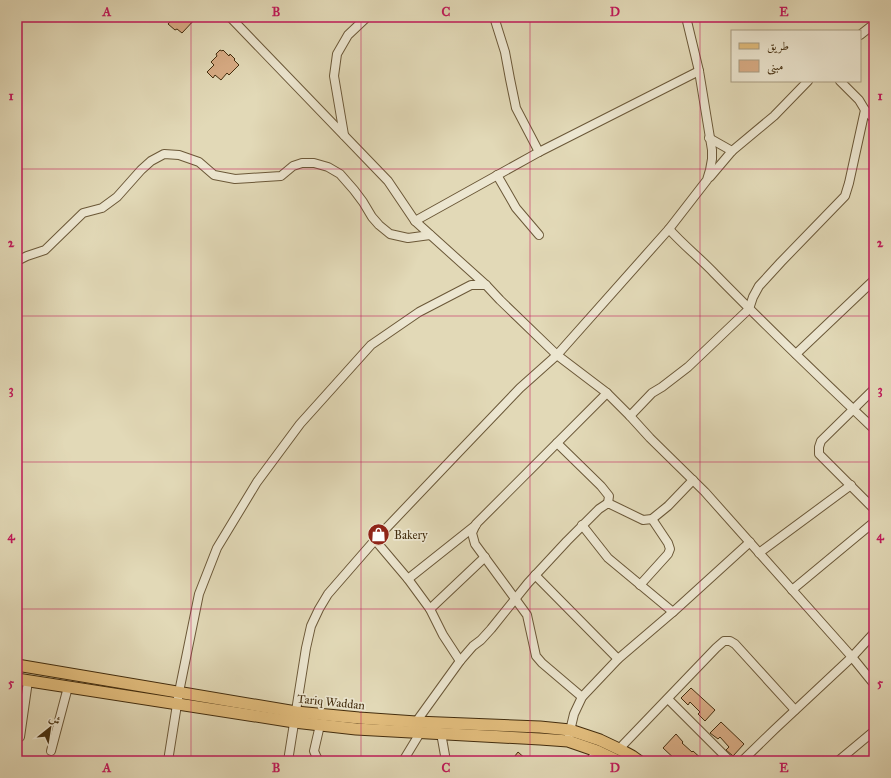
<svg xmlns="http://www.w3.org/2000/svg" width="891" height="778" viewBox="0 0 891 778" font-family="'IM FELL Great Primer',Amiri,serif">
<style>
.building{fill:#d8ac85;stroke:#432d0e}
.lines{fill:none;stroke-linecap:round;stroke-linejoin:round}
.minor-casing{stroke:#6b5838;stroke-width:10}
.major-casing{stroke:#432d0e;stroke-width:13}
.minor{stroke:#ece6d0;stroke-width:8}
.major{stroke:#e1bc7c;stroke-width:11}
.grid{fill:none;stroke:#c2185b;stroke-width:1;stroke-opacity:0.55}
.labels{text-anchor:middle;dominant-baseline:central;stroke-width:3.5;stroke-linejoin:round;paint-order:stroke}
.poi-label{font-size:12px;fill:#432d0e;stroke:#ece6d0;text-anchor:start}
.street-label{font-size:12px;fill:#432d0e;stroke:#ece6d0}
.neatline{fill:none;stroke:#c2185b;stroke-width:1.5}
.grid-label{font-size:13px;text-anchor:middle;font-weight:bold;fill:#c2185b}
</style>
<rect width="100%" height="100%" fill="#e2d9b7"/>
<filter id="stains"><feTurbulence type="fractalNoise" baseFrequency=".005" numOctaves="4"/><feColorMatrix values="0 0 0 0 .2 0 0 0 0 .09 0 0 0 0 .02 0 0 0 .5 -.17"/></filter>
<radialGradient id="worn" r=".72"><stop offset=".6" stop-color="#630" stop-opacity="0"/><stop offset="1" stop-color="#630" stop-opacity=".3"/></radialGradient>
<g class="building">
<path d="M174,17h23l-15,16 -5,-4 -2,1 -7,-6z"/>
<path d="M220,50l2,1 1,-1 6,6 1,-2 5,5 -1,1 5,5 -10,10 -2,-2 -6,7 -6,-5 -2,3 -6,-6 7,-7 -3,-3 6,-6 -1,-2z"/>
<path d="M691,688l24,22 -10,11 -7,-7 2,-2 -10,-10 -2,3 -7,-7z"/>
<path d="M721,722l23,22 -11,12 -7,-6 3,-3 -9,-10 -2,2 -8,-6z"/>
<path d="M676,734l7,8 -1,1 10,9 1,-1 11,10h-27l-14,-13z"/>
<path d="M518,752l10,9h-17z"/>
</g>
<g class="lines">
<defs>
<g id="minor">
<path d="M230,17l158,164 27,40 71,64 14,15 57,55 50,38 23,23 20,22 55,54 147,165 22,27"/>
<path d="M494,17l11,35 5,27 6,29 23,44"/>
<path d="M860,35l14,-11"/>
<path d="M865,110l9,9"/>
<path d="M344,135l-10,-59 3,-22 11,-19 19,-18"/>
<path d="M709,138l23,13"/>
<path d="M497,175l19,33 23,27"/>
<path d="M710,177l22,-26 42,-35 34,-35"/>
<path d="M415,221l124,-69 160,-81"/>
<path d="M669,229c14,16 31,29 46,45 52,53 105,104 159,155"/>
<path d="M17,261l10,-5 18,-6 38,-37 19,-5 15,-11 24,-27 10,-9 13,-7 15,1 20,7 15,13 21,4 46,-3 12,-10 9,-3h12l14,4 12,7 14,16 9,12 9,15 7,8 11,9 18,4 22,-3"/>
<path d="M796,354l78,-74"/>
<path d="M874,389l-53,52 -2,6v7l55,55"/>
<path d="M630,416l22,-23 10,-6 26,-20 61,-58 4,-12 6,-11 22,-24 64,-66 4,-13 16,-73 -6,-10 -19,-19"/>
<path d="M557,443l44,43 8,10 -1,7"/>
<path d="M582,525l26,33 65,54"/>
<path d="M375,540l33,39 22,30 13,26 17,26"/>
<path d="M759,553l92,-68"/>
<path d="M535,575l83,84"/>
<path d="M408,579l68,-54"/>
<path d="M640,585l28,-31 2,-5 -2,-6 -16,-24"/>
<path d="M792,590l82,-68"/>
<path d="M430,609l55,-52"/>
<path d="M582,697l-40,-34 -6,-7 -9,-41 -52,-71 -3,-11 4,-9 131,-131"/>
<path d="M668,699l62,62"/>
<path d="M416,722l44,-61 13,-15 8,-6 10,-11 37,-46 39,-42 32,-32 9,-6 35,17 9,-1 16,-13 25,-26"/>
<path d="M320,725l-6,26 3,7 3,3"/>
<path d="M441,733l5,28"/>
<path d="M569,735l5,-21 8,-17 36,-38 55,-47 77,-70"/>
<path d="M20,737l8,-56"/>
<path d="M619,749l97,-101 8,-7h6l5,3 60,66"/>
<path d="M51,751l17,-64"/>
<path d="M168,761l11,-69 20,-98 18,-46 40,-66 43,-58 71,-79 48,-33 52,-27h15"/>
<path d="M288,761l18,-113 5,-22 8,-17 9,-15 47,-54 79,-83 66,-69 37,-33 112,-126 38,-49 3,-10 2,-11v-9l-13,-79 -13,-54"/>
<path d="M403,761l17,-28"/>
<path d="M590,761l7,-10"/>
<path d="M742,761l33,-32 77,-72 22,-24"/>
<path d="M838,761l36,-30"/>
</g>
<g id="major">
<path d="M17,665l279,47 63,6 57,4 124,5 30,3 30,10 19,9 13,7 7,5"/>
<path d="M17,679l277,43 62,7 184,10 28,2 29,10 21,10"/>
</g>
</defs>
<use href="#minor" class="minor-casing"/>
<use href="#major" class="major-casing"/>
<use href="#minor" class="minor"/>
<use href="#major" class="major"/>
</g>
<path class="grid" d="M191,17v744M361,17v744M530,17v744M700,17v744M17,169h857M17,316h857M17,462h857M17,609h857"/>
<defs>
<symbol id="shop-disc" viewBox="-11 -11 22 22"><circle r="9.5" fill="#8f2418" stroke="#ece6d0"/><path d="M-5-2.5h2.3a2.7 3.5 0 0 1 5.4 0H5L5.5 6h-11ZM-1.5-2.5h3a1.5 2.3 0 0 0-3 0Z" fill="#fff"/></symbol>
</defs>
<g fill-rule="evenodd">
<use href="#shop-disc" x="366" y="522" width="25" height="25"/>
</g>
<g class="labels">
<g class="poi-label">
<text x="394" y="535">Bakery</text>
</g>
<g class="street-label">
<text transform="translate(331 702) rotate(6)">Tariq Waddan</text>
</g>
</g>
<rect width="891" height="778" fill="none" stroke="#e2d9b7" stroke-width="44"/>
<rect x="731" y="30" width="130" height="52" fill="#ece6d0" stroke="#a89c82"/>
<rect x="739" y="43" width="20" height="6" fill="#e1bc7c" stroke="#a89c82"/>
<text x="767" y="50" font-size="12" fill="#432d0e">طريق</text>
<rect x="739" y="60" width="20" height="12" fill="#d8ac85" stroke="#a89c82"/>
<text x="767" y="70" font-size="12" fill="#432d0e">مبنى</text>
<g transform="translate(50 728) rotate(30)" stroke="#ece6d0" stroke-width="3" paint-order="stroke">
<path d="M0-3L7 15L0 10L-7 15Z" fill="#432d0e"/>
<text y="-6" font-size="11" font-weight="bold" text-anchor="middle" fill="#432d0e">ش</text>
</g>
<rect x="22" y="22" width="847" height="734" class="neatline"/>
<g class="grid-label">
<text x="107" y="16">A</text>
<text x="276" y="16">B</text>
<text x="446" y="16">C</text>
<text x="615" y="16">D</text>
<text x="784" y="16">E</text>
<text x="11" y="100">1</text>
<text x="880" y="100">1</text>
<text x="11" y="247">2</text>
<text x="880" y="247">2</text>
<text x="11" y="394">3</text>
<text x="880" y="394">3</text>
<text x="11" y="540">4</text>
<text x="880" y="540">4</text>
<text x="11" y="687">5</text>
<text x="880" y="687">5</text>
<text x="107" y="772">A</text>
<text x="276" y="772">B</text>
<text x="446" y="772">C</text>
<text x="615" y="772">D</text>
<text x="784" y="772">E</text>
</g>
<rect width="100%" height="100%" filter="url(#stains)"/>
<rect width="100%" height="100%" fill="url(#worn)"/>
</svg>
